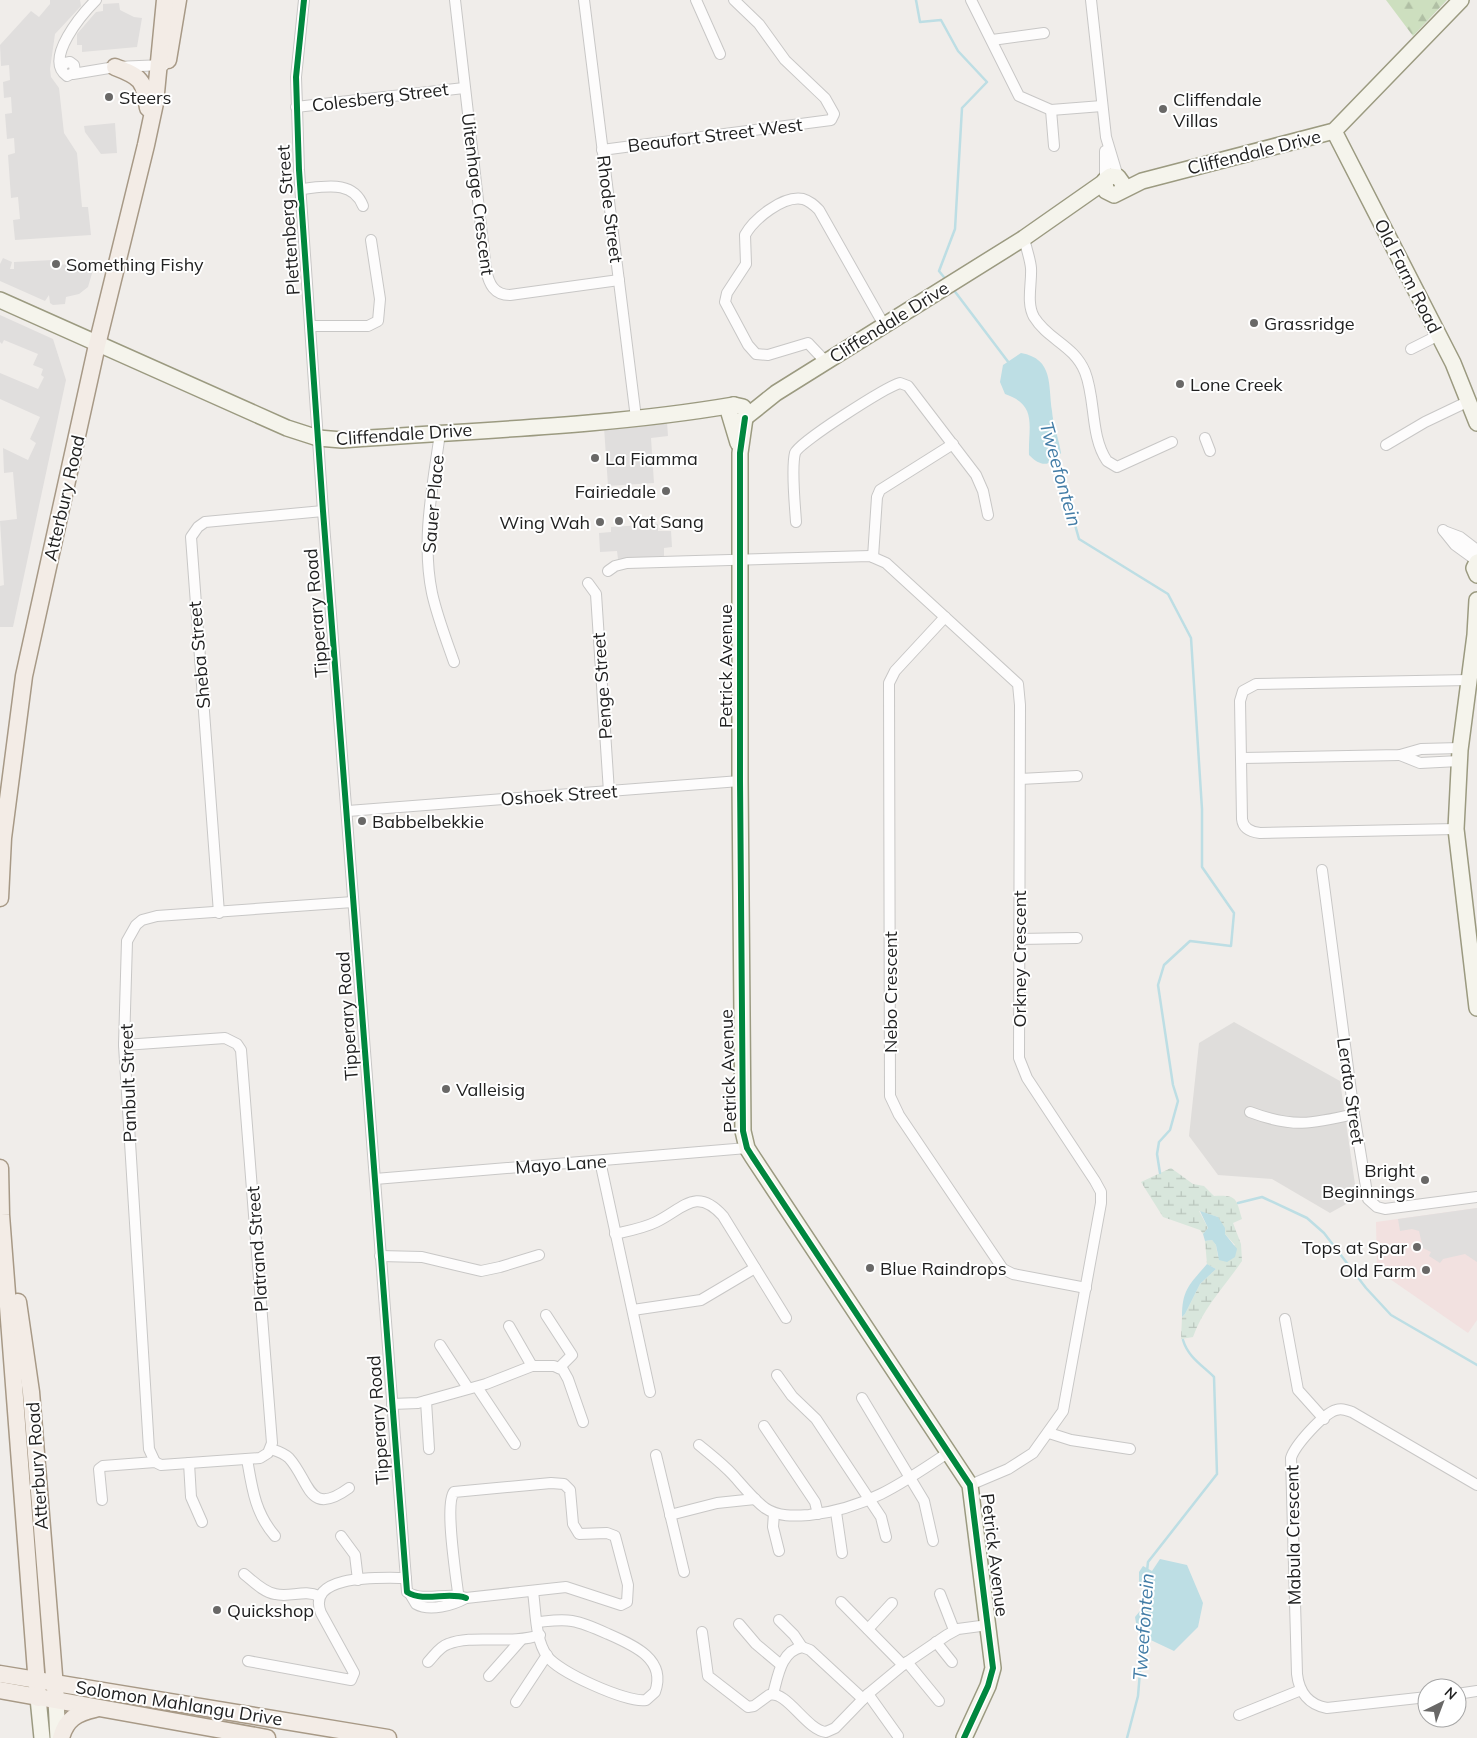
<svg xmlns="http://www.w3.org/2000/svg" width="1477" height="1738" viewBox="0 0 1477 1738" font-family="Mulish,sans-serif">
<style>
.residential{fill:#dfdddb}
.commercial{fill:#f2e1e0}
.forest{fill:url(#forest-firs)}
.wetland{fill:url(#wetland-marsh)}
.parking{fill:#e0dedd}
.water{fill:#bddee4}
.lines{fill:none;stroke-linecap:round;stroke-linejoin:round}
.stream{stroke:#bddee4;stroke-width:2.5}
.street-casing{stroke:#c8c7c6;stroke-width:12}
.secondary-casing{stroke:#9b9a80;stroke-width:18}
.primary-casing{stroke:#a79986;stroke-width:19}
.street{stroke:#fdfcfc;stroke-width:10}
.secondary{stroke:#f5f4ec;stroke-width:15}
.primary{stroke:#f3ece6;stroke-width:16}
.cycleway-casing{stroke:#fff;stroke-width:9}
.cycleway{stroke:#00873e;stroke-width:6}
.poi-dot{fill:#696867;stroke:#fff;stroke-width:2}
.labels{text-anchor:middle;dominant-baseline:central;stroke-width:4;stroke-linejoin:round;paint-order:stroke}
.poi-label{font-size:18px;fill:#212121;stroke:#fff;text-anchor:start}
.street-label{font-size:18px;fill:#212121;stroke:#fff}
.water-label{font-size:19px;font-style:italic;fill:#427ca6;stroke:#fff}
</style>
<defs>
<pattern id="forest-firs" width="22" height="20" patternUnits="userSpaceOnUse" patternTransform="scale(1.25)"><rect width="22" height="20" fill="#cddfbf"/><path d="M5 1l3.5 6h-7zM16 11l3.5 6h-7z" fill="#b0bfa4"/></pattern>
<pattern id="wetland-marsh" width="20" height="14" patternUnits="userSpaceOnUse" patternTransform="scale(1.25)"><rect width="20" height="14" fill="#d8e6dc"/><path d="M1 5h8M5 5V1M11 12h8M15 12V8" fill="none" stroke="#b9c5bc"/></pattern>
</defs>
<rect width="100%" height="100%" fill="#f0edea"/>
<path class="residential" d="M1234,1022l106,59 17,117 -27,15 -58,-34 -54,-4 -29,-39 10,-93z"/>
<path class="commercial" d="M1477,1208v112l-9,13 -91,-63 -1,-48z"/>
<path class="forest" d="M1386,0h61l-34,36z"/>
<path class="wetland" d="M1171,1168l22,16 11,2 10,10c23,-1 22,2 28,23l-9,4 8,21 1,17c-17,25 -39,47 -49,76l-12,2 1,-22 3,-3 15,-30 16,-15 -9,-5 -2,-23 7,-1 4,5 2,12 17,-12 -10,-11 -7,-17 -19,-6 9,17 -5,6 -3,-4 -37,-13 -22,-35z"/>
<g class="parking">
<path d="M50,0h30l1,6 -26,28 -5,35 1,8 8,11 5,45 13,20 5,54h6l3,28 -76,5 -2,-20 7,-1 -2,-22 -7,1 -3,-43 7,-2 -1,-15 -7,1 -2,-25 7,-1 -1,-16 -7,1 -1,-16 7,-2 -1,-15 -8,1 -1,-21 31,-34 8,6 11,-13z"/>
<path d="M119,3l1,7 14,7 8,1 -5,29 -55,5v-7h-5v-11l19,-22 7,-1v-7z"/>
<path d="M115,123l2,30 -16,1 -16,-22 -1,-6z"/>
<path d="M3,258l9,4 -2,7h4v-7l39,-2 1,5 41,-2 -7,24 -9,7 -13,3 -1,7 -12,1 -3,-2 -1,-8 -4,6 -45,-20v-17z"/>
<path d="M0,315l53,24 13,41 -53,247h-13v-41l4,-1 -4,-64 17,-2 -4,-47 -9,1 -1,-25 25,12 8,-17 -6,-4 10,-22 -40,-18v-26l38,16 6,-12 -3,-2 2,-6 -10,-4 5,-11 -34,-14 -2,4 -2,-2z"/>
<path d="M667,422l1,14 -17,2 3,45 -46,3 -4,-59z"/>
<path d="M658,524v7h13l1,16 -8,1v8l-46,3 -1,-8 -17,1 -1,-19 12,-1v-5z"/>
<path d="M1477,1208v54l-12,-8 -22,5 -3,4 -11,-7 2,-4 -8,-4 -4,-17 -7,-2 -12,2 -2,-12z"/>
</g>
<g class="water">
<path d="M1021,353c33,6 27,32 31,58 1,14 7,28 9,42 -11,13 -19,15 -32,2 -1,-29 9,-50 -24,-61l-5,-12 3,-17z"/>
<path d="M1200,1211l18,6 7,11v6l12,15 -2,8 -8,5 -8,-2 -3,-15 -4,-5 -7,1 -2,-7 5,-6z"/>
<path d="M1207,1264l9,5 -16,15 -15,30 -3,3c0,-28 8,-33 25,-53z"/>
<path d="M1160,1559l27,6 16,38 -5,24 -24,24 -36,-17 -3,-17 14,-17 3,-14 -13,-3v-11l4,-6 9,5z"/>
</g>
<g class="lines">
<g class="stream">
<path d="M916,0l4,22 21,-2 17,31 29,31 -25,26 -7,121 -16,42 8,10"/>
<path d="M953,289l56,74"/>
<path d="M1056,457l23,82 89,55 23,44 11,171v58l32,46 -3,33 -41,-5 -26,24 -6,20 15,100 5,16 -8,29 -11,12 -2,12 3,19"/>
<path d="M1238,1203l24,-6 45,21 17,15 42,55 25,27 86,50"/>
<path d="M1147,1571l1,-9 69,-88 -3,-97c-12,-12 -26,-20 -31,-37"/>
<path d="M1145,1606l2,-25"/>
<path d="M1127,1738l11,-42 5,-62"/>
</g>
<defs>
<g id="street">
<path d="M304,0l-8,77 3,93 24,341 84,1081c18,11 40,-1 59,6"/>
<path d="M455,0l31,270c3,14 8,25 24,25l109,-15"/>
<path d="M584,0l52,418"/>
<path d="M696,0l24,54"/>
<path d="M971,0l48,96 32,14 51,-4"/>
<path d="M1091,0l15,137 12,40"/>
<path d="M992,40l52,-7"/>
<path d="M62,67l3,-4 5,-1 4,3 1,7 -8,4c-24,-17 16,-63 29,-76"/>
<path d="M73,74l42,-7 49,-2"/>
<path d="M296,107l168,-19"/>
<path d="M1051,110l3,36"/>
<path d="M602,150l229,-30 3,-6 -9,-16 -40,-38 -26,-36 -25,-24"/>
<path d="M1105,180v-29"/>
<path d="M301,189c22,-2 52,-10 62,17"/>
<path d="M1024,238c2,10 6,20 7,30 1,15 -5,35 3,49 14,23 40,28 51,55 11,28 5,64 22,89l10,6 55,-25"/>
<path d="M310,326h58l10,-5 2,-22 -9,-59"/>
<path d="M1411,349l28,-14"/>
<path d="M826,362l-18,-19 -40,12 -12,-1 -8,-9 -23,-43 2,-9 19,-29 -1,-29c9,-16 38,-40 58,-36 7,2 11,6 16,11l65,115"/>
<path d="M440,433c-7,52 -19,107 -8,160 5,23 14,46 22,69"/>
<path d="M1205,438l5,13"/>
<path d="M1386,445l39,-23 44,-21"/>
<path d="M796,522c-1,-17 -5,-54 -1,-69 4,-11 91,-66 105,-70l8,3 68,89 7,16 5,24"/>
<path d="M1443,530l12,15 22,16"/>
<path d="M1444,531l16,6 17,13"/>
<path d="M873,557l4,-60 3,-7 73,-46"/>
<path d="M608,571l7,-5 12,-3 243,-7 16,7 132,121 2,21 -1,353 8,20 68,103 6,11v11l-38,208 -30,42 -25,16 -38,16"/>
<path d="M588,583l8,11 13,198"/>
<path d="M945,617l-50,54 -6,12 1,413 9,19 104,154 10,5 73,14"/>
<path d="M1400,755l20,8 39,-2"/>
<path d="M1242,758l158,-3 21,-6 39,-1"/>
<path d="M1020,779l57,-3"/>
<path d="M348,811l392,-30"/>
<path d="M1456,829l-196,4c-9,-1 -17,-4 -18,-14l-2,-118 3,-10 13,-7 213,-4"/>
<path d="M1322,870l32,244 14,85 9,8 8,2 92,-12"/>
<path d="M219,913l-28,-376 7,-10 7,-5 118,-11"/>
<path d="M1019,939l58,-1"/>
<path d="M1250,1112c42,16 62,12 104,2"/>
<path d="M600,1161l50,231"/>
<path d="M375,1179l372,-31"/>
<path d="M615,1234c13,-3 29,-6 41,-12 27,-13 40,-36 67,-6l63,102"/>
<path d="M380,1256l42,1 59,14 19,-4 39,-12"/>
<path d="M633,1310l68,-10 54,-32"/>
<path d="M546,1315l26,40 -13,13"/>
<path d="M1285,1319l13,71 26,29"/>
<path d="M509,1326l23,40"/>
<path d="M440,1345l28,43"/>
<path d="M777,1375l15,21 24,23 65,98 5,20"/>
<path d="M477,1387l38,57"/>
<path d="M862,1398l62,103 9,40"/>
<path d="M426,1401l3,48"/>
<path d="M392,1404l26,-1 68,-19 46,-18h22l9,4 5,9 15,43"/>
<path d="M764,1426l51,76 3,12"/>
<path d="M1049,1433l22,7 59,9"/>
<path d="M699,1445c12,10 24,19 34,30 10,11 20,24 32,33 13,9 29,8 44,7 57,-6 94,-32 140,-63"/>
<path d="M271,1449c6,2 13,4 18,9 21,23 19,60 60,30"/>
<path d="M656,1455l28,117"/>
<path d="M247,1459c5,29 8,54 28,77"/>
<path d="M155,1462l-6,-13 -25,-404 3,-104 9,-16 6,-5 15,-4 196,-14"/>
<path d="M189,1463l2,34 11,25"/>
<path d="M102,1500l-3,-31 4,-3 52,-4 6,3 99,-7 8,-5 4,-10 -31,-393 -4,-6 -12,-6 -101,7"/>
<path d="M836,1512l6,41"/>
<path d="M774,1513l-1,14 6,24"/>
<path d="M670,1515l47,-12 38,-4"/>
<path d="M341,1536l14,19 3,25"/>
<path d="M244,1574c9,7 19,18 31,20 15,4 29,-5 44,2"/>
<path d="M533,1592c3,20 2,47 14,64 11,16 80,47 99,44l9,-8c12,-33 -22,-47 -47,-58 -11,-5 -24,-11 -36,-13 -11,-2 -23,0 -34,1"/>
<path d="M410,1594l6,10c14,8 37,1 50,-6l100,-11 55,18 6,-3 1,-17 -13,-49 -8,-3 -28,1 -6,-10 -3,-34 -6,-6 -13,-1 -97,9c-10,13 3,89 5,109"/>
<path d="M940,1594l14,36"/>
<path d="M841,1602l62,63"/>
<path d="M779,1620l15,15 8,12"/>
<path d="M739,1624l17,20 25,21"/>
<path d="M868,1629l24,-26"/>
<path d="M702,1632l6,44 40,31 6,-1 15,-11c18,-5 37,35 57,37l9,-4 33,-34 35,-29 44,-30 11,-6 30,-4"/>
<path d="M936,1642l16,20"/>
<path d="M248,1661l103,19 3,-7 -33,-60c-16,-40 62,-35 85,-35"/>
<path d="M428,1662c6,-6 11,-15 20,-18 25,-10 62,1 92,-9"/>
<path d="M907,1662l32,39"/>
<path d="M489,1676l32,-36"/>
<path d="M773,1694c5,-18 8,-43 29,-47l8,3 53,49"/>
<path d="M868,1694l30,42"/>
<path d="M1457,1694l20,-3"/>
<path d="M1427,1697l-100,11c-18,-3 -28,-16 -30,-34l-6,-216c4,-13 32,-44 45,-48 6,-2 10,0 16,2l125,73"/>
<path d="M516,1702l31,-47"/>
<path d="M1239,1715l62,-25"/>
</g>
<g id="secondary">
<path d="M1334,131l119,232 24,60"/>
<path d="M1122,190l1,-6 -5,-7 -8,-1 -5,4 1,11 8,4 28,-14 192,-50 127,-131"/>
<path d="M0,300l287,128 31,10 24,2c131,-10 263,-13 392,-35"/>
<path d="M746,417l30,-24 248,-155 80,-56"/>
<path d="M745,418l-5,35v328l3,350 4,17 5,8 218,329 23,183 -5,18 -24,52"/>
<path d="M732,421l7,1 6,-4 1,-7 -3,-4 -9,-2 -5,8 9,30"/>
<path d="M1477,562l-3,6 3,7"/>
<path d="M1477,600l-2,35 -15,115 -4,79 21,179"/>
<path d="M38,1698l4,40"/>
<path d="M56,1700l2,38"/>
</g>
<g id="primary">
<path d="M168,60l10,-60"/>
<path d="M115,67c26,10 29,13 33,41"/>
<path d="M0,898l3,-60 21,-162 73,-331 49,-200 9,-42 10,-103"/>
<path d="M0,1168l1,47 37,483"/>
<path d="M18,1302l13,90 25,308"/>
<path d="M0,1674l388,64"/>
<path d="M0,1690l267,48"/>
<path d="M61,1738c5,-19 16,-25 34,-29"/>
</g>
</defs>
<use href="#street" class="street-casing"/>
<use href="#secondary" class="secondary-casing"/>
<use href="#primary" class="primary-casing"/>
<use href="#street" class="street"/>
<use href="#secondary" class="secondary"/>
<use href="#primary" class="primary"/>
<defs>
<g id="cycleway">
<path d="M304,0l-8,77 3,93 24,341 84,1081c18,11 40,-1 59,6"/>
<path d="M745,418l-5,35v328l3,350 4,17 5,8 218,329 23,183 -5,18 -24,52"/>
</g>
</defs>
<use href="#cycleway" class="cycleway-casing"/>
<use href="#cycleway" class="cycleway"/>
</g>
<g class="poi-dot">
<circle cx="109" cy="97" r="5"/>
<circle cx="1163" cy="109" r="5"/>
<circle cx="56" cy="264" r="5"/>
<circle cx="1254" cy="323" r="5"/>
<circle cx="1180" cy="384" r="5"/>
<circle cx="595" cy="458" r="5"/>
<circle cx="666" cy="491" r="5"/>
<circle cx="619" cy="521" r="5"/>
<circle cx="600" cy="522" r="5"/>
<circle cx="362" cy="821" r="5"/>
<circle cx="446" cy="1089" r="5"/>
<circle cx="1425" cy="1180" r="5"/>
<circle cx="1417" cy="1247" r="5"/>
<circle cx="870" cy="1268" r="5"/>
<circle cx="1426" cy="1270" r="5"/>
<circle cx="217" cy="1610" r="5"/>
</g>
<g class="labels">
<g class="poi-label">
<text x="119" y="97">Steers</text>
<text x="1173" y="99">Cliffendale<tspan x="1173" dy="21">Villas</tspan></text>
<text x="66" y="264">Something Fishy</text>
<text x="1264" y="323">Grassridge</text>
<text x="1190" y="384">Lone Creek</text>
<text x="605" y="458">La Fiamma</text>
<text x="656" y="491" text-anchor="end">Fairiedale</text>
<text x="629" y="521">Yat Sang</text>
<text x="590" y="522" text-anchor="end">Wing Wah</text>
<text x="372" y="821">Babbelbekkie</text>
<text x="456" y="1089">Valleisig</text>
<text x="1415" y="1170" text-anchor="end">Bright<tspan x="1415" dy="21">Beginnings</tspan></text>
<text x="1407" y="1247" text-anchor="end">Tops at Spar</text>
<text x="880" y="1268">Blue Raindrops</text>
<text x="1416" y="1270" text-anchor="end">Old Farm</text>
<text x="227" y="1610">Quickshop</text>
</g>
<g class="street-label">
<text transform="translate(380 97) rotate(-7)">Colesberg Street</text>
<text transform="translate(715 135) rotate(-7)">Beaufort Street West</text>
<text transform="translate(1254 152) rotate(-14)">Cliffendale Drive</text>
<text transform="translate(478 194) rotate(83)">Uitenhage Crescent</text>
<text transform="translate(610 209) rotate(83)">Rhode Street</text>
<text transform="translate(288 220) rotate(-94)">Plettenberg Street</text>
<text transform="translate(1408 276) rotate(63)">Old Farm Road</text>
<text transform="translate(889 322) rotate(-32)">Cliffendale Drive</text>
<text transform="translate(404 434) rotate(-4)">Cliffendale Drive</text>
<text transform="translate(64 498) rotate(-77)">Atterbury Road</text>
<text transform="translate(433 504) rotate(-85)">Sauer Place</text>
<text transform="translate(316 613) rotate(-95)">Tipperary Road</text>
<text transform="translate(199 655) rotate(-95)">Sheba Street</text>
<text transform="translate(725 666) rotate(-90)">Petrick Avenue</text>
<text transform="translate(602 686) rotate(-94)">Penge Street</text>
<text transform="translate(559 795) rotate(-4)">Oshoek Street</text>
<text transform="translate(1019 959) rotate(-90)">Orkney Crescent</text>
<text transform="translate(890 992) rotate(-90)">Nebo Crescent</text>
<text transform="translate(347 1016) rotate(-94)">Tipperary Road</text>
<text transform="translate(728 1071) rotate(-92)">Petrick Avenue</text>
<text transform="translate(128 1083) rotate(-92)">Panbult Street</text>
<text transform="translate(1351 1091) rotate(82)">Lerato Street</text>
<text transform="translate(561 1164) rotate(-4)">Mayo Lane</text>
<text transform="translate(257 1249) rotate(-94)">Platrand Street</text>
<text transform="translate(378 1420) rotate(-94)">Tipperary Road</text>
<text transform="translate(37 1466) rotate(-94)">Atterbury Road</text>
<text transform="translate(1293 1535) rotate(-91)">Mabula Crescent</text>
<text transform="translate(995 1555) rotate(83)">Petrick Avenue</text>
<text transform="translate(179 1703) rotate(9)">Solomon Mahlangu Drive</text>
</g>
<g class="water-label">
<text transform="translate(1061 474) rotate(74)">Tweefontein</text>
<text transform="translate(1143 1627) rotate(-86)">Tweefontein</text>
</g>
</g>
<g transform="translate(1442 1703) rotate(42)"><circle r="24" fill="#ffffff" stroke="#a6a6a6"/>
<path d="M0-4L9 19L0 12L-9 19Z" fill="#696867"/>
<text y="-8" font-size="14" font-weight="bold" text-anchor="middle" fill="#212121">N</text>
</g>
</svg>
